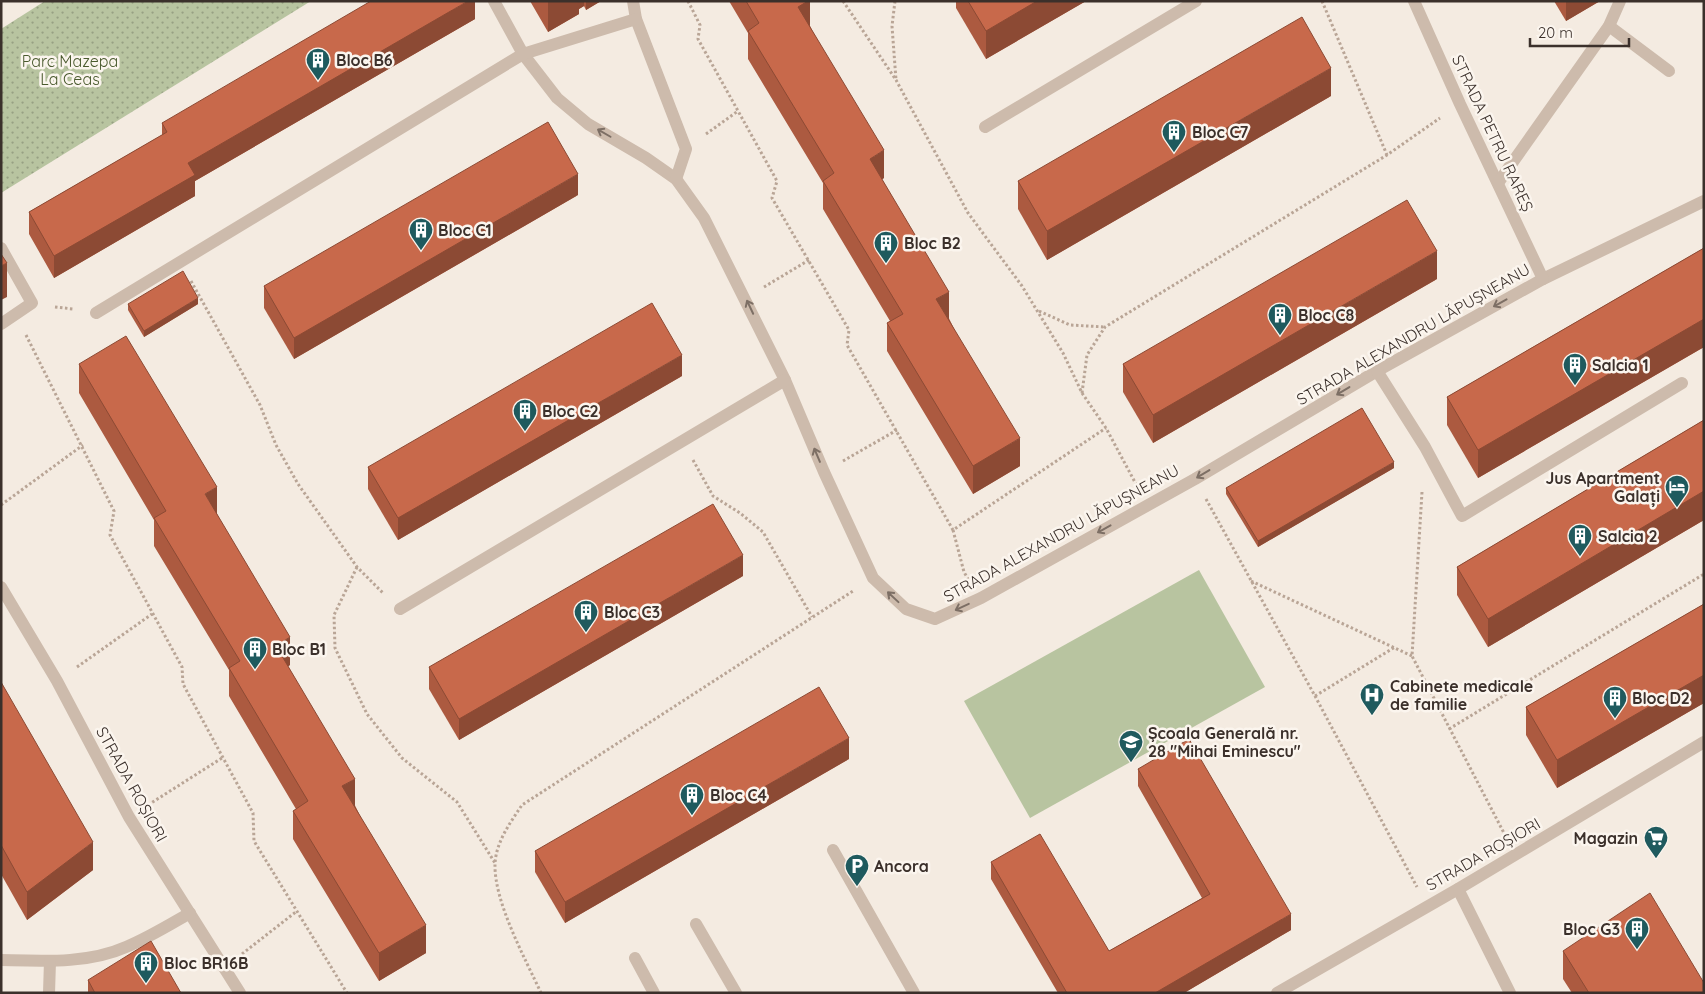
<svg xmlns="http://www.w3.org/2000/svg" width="1705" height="994" viewBox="0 0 1705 994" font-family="Quicksand,sans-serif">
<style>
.park{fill:url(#park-dots)}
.pitch{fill:#b8c4a0}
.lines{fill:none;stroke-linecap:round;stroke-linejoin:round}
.path{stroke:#b9a596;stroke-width:3;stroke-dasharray:2.5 2.5;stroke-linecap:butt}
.minor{stroke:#cdbbac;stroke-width:12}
.wall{fill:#ac5a40}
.shaded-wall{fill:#8c4a34}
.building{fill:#c8694b;stroke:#8c4a34}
.oneway{stroke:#7d6f65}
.labels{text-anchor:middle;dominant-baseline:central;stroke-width:5;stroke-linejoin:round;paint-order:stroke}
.poi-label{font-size:16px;font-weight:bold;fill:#3b302b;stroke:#fbf5ee;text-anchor:start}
.park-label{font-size:16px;fill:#4a5a2e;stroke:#fbf5ee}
.street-label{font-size:16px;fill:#3b302b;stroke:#fbf5ee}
</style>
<defs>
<pattern id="park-dots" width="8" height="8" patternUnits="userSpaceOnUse" patternTransform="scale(1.25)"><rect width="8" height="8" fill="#b8c4a0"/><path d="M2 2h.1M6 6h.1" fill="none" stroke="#97a083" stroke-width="1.8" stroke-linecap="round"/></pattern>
</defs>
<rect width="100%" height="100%" fill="#f4ebe1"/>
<path class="park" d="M45,1h266l-310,192v-164z"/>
<path class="pitch" d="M1199,570l66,117 -235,131 -66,-117z"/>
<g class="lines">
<g class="path">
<path d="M688,1l12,24 -2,14 79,142 -5,17 77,132 -2,15 106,185 153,-102"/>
<path d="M843,1l53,79 72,133 54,73 41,67 19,40 24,35 31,58"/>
<path d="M895,1l-3,25 4,54"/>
<path d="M1322,1l65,154"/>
<path d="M706,134l32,-23"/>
<path d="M191,281l69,124 16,40 22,39 59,83 26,26"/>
<path d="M764,287l45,-27"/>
<path d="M55,307l18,2"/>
<path d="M1039,311l31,14 35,2"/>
<path d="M26,335l88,176 -4,24 72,132 1,17 70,129 1,28 93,152"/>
<path d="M1082,393l5,-38 18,-28 282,-172 53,-37"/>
<path d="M693,460l20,36 27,17 23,19 49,85"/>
<path d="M843,461l54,-31"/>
<path d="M1422,492l-10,164 93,179"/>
<path d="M1206,499l109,197 102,191"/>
<path d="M1,505l82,-60"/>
<path d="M953,530l11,42 4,7"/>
<path d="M357,567l-23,48 1,33 32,66 35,44 55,44 38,61"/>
<path d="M1251,581l161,75"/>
<path d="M77,667l75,-53"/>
<path d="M1315,696l80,-49"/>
<path d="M1449,729l255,-155"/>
<path d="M148,805l74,-47"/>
<path d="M242,954l55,-43"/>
<path d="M541,993c-16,-35 -47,-91 -46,-129 1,-22 15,-41 27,-59l331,-214"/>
</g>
<g class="minor">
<path d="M494,1l29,53 34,44 31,26 58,34 30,21 28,39 81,162 39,92 49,106 33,31 29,10 46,-21 214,-119 182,-108 166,-92 161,-78"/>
<path d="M633,1l3,18 50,130 -10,30"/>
<path d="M1414,1l46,103 83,175"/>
<path d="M1609,26l60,45"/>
<path d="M985,127l211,-126"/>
<path d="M1498,183l111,-157 11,-25"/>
<path d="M1,248l31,55 -31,21"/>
<path d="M96,313l427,-259 113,-35"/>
<path d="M1377,371l48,76 37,69 220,-133"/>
<path d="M1,587l56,94 72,136 111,176"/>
<path d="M400,609l385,-229"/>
<path d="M833,850l81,143"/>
<path d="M1458,889l52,104"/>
<path d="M696,924l40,69"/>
<path d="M635,958l19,35"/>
<path d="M1,960c41,1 87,4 125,-13 22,-9 43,-22 64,-34"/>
<path d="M49,993l1,-32"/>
<path d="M1277,993l181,-104 246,-147"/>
</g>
</g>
<g class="wall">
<path d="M475,1v18l-280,162v15l-141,82 -25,-44v-22l133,-77v-12z"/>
<path d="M530,1h71l-15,9 -2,-4 -5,3v5l-31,18z"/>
<path d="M729,1h81v25l74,152 -2,1 138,287 -47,28 -86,-143v-28l3,-2 -67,-112v-26l-75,-124v-26z"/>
<path d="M956,1h130l-100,58 -30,-51z"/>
<path d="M1554,1h46l-34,20z"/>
<path d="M1331,96l-284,164 -29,-51v-28z"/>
<path d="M578,195l-284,164 -30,-51v-22z"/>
<path d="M1704,248v99l-226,131 -31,-53v-28z"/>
<path d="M1437,279l-284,164 -30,-51v-28z"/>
<path d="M128,304h70l-54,33 -16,-27z"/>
<path d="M79,364l138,150 73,151 -2,1 138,287 -47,28 -86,-142v-28l3,-2 -67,-113v-26l-75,-124v-26l-75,-127z"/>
<path d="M682,376l-284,164 -30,-51v-22z"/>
<path d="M1704,420v100l-216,127 -31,-52v-28z"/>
<path d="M1394,468l-136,79 -32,-53v-6z"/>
<path d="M743,576l-284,164 -30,-51v-22z"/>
<path d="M1704,604v99l-147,85 -31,-53v-28z"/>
<path d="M1,682l92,188 -66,50 -26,-46z"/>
<path d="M849,759l-284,164 -30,-51v-21z"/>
<path d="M1138,769l153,161 -107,63h-126l-67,-114v-17l118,89 93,-53 -64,-112z"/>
<path d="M1563,951l141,42h-132l-9,-14z"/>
<path d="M88,980l93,13h-93z"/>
</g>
<g class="shaded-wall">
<path d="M468,1h7v18l-280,162v15l-141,82v-22l134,-93z"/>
<path d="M548,1h36v5l-5,3v5l-31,18z"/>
<path d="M586,1h15l-15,9z"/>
<path d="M808,1h2v27l-12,-21z"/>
<path d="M1037,1h49l-100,58v-28z"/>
<path d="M1566,1h34l-34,20z"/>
<path d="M1331,68v28l-284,164v-29z"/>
<path d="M884,150v28l-14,9v-28z"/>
<path d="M578,174v21l-284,164v-21z"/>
<path d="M1437,251v28l-284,164v-28z"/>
<path d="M7,263v34l-6,3v-34z"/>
<path d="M949,292v28l-13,-21z"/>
<path d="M198,298v6l-54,33v-6z"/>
<path d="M1704,319v28l-226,131v-28z"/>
<path d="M682,355v21l-284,164v-22z"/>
<path d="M1020,438v28l-47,28v-28z"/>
<path d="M1394,462v6l-136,79v-6z"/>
<path d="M217,487v29l-12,-22z"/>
<path d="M1704,491v29l-216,127v-28z"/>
<path d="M743,555v21l-284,164v-21z"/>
<path d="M290,637v28l-14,9v-28z"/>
<path d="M1704,675v28l-147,85v-28z"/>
<path d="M849,738v21l-284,164v-21z"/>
<path d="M355,779v28l-13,8v-29z"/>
<path d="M93,842v28l-66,50v-28z"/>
<path d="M1291,914v16l-107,63h-29z"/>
<path d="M426,925v28l-47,28v-28z"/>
</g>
<g class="building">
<path d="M371,1h97l-280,162 7,12 -141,81 -25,-44 138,-80 -5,-9z"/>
<path d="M746,1h62l-10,6 86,143 -14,9 79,133 -13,7 84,139 -47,28 -86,-143 16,-9 -80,-133 11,-8 -86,-142 11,-8z"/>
<path d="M968,1h69l-51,30z"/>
<path d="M1302,17l29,51 -284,163 -29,-50z"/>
<path d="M548,122l30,52 -284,164 -30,-52z"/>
<path d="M1407,200l30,51 -284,164 -30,-51z"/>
<path d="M1704,248v71l-226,131 -31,-53z"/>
<path d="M1,254l6,9 -6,3z"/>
<path d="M183,271l15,27 -54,33 -16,-27z"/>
<path d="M652,303l30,52 -284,163 -30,-51z"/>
<path d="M126,336l91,151 -12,7 85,143 -14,9 79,133 -13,7 84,139 -47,28 -86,-142 15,-10 -79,-133 11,-7 -86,-143 12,-7 -87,-147z"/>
<path d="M1362,408l32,54 -136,79 -32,-53z"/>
<path d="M1704,420v71l-216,128 -31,-52z"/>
<path d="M713,504l30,51 -284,164 -30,-52z"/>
<path d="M1704,604v71l-147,85 -31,-53z"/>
<path d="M1,682l92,160 -66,50 -26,-47z"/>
<path d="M819,687l30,51 -284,164 -30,-51z"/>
<path d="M1189,739l102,175 -136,79h-88l-76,-131 49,-28 69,117 101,-57 -72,-125z"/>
<path d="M1650,893l54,90v10h-115l-26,-42z"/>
<path d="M151,941l30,52h-86l-7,-13z"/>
</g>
<defs><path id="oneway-shaft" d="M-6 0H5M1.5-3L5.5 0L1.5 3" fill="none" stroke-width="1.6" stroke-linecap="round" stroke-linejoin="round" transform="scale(1.25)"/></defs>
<g class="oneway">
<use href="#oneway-shaft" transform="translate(604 133) rotate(-150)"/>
<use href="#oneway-shaft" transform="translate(1500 303) rotate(151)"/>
<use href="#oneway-shaft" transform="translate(750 307) rotate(-115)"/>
<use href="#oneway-shaft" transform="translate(1343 391) rotate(149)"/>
<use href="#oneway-shaft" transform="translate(817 455) rotate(-113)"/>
<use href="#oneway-shaft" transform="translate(1203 474) rotate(149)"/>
<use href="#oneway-shaft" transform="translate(1104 529) rotate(151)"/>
<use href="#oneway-shaft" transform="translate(893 597) rotate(-137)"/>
<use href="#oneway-shaft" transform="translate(962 607) rotate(155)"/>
</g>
<defs>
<symbol id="building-pin" viewBox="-11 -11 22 30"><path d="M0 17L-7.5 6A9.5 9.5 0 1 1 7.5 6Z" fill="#1f5a5e" stroke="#fbf5ee"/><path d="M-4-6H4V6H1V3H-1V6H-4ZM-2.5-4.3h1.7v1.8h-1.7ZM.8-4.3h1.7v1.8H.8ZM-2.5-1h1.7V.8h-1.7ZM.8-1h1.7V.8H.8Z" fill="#fff"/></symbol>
<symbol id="hotel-pin" viewBox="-11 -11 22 30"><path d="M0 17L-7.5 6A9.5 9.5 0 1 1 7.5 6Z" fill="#1f5a5e" stroke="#fbf5ee"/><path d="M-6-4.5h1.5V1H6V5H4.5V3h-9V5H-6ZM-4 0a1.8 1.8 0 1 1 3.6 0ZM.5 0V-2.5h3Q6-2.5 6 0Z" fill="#fff"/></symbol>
<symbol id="hospital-pin" viewBox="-11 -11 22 30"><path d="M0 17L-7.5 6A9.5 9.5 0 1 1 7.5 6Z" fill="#1f5a5e" stroke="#fbf5ee"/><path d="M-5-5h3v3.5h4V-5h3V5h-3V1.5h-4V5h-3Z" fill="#fff"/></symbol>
<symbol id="school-pin" viewBox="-11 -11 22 30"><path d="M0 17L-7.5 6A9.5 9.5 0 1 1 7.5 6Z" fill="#1f5a5e" stroke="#fbf5ee"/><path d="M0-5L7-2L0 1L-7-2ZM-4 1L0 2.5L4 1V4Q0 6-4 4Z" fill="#fff"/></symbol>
<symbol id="supermarket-pin" viewBox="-11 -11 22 30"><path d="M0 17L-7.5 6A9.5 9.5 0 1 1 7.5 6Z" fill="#1f5a5e" stroke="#fbf5ee"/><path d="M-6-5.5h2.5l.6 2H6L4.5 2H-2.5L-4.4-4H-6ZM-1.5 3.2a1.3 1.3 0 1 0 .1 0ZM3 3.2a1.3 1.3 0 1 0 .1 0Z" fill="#fff"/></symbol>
<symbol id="parking-pin" viewBox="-11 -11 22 30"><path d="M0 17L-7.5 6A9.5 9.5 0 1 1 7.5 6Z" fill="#1f5a5e" stroke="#fbf5ee"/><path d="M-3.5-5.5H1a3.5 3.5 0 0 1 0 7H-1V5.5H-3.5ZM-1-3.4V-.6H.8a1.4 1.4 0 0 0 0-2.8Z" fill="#fff"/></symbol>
</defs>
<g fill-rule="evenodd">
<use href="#building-pin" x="304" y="46" width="28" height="38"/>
<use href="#building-pin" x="1160" y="118" width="28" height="38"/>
<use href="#building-pin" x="407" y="216" width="28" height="38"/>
<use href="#building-pin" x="872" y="229" width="28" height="38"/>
<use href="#building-pin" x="1266" y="301" width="28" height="38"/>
<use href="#building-pin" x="1561" y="351" width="28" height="38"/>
<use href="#building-pin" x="511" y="397" width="28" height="38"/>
<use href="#hotel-pin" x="1663" y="473" width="28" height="38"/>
<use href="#building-pin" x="1566" y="522" width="28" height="38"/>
<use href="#building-pin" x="572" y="598" width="28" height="38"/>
<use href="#building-pin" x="241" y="635" width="28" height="38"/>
<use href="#hospital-pin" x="1358" y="681" width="28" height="38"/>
<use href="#building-pin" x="1601" y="684" width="28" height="38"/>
<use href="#school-pin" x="1117" y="728" width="28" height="38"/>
<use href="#building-pin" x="678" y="781" width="28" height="38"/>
<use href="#supermarket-pin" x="1642" y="824" width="28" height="38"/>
<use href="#parking-pin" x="843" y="852" width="28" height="38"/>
<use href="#building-pin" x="1623" y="915" width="28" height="38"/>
<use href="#building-pin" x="132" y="949" width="28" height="38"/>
</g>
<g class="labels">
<g class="poi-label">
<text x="336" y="60">Bloc B6</text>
<text x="1192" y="132">Bloc C7</text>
<text x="438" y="230">Bloc C1</text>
<text x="904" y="243">Bloc B2</text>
<text x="1298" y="315">Bloc C8</text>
<text x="1592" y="365">Salcia 1</text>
<text x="542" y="411">Bloc C2</text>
<text x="1660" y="478" text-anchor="end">Jus Apartment<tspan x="1660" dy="18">Galați</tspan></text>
<text x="1598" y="536">Salcia 2</text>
<text x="604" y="612">Bloc C3</text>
<text x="272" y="649">Bloc B1</text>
<text x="1390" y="686">Cabinete medicale<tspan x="1390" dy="18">de familie</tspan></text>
<text x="1632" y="698">Bloc D2</text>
<text x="1148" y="733">Școala Generală nr.<tspan x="1148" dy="18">28 "Mihai Eminescu"</tspan></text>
<text x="710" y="795">Bloc C4</text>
<text x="1638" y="838" text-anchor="end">Magazin</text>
<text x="874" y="866">Ancora</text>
<text x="1620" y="929" text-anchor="end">Bloc G3</text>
<text x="164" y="963">Bloc BR16B</text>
</g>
<g class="park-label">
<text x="70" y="61">Parc Mazepa<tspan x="70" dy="18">La Ceas</tspan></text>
</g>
<g class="street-label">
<text transform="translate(1493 133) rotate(65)">STRADA PETRU RAREȘ</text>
<text transform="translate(1413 334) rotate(-30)">STRADA ALEXANDRU LĂPUȘNEANU</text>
<text transform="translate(1061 533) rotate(-29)">STRADA ALEXANDRU LĂPUȘNEANU</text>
<text transform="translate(132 784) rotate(61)">STRADA ROȘIORI</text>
<text transform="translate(1483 854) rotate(-30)">STRADA ROȘIORI</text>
</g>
</g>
<rect width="1705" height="994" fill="none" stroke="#3b302b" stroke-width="5"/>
<path d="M1530 38v8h99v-8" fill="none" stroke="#3b302b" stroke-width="2.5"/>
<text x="1538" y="38" font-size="15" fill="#3b302b" stroke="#fbf5ee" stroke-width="4" paint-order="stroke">20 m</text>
</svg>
